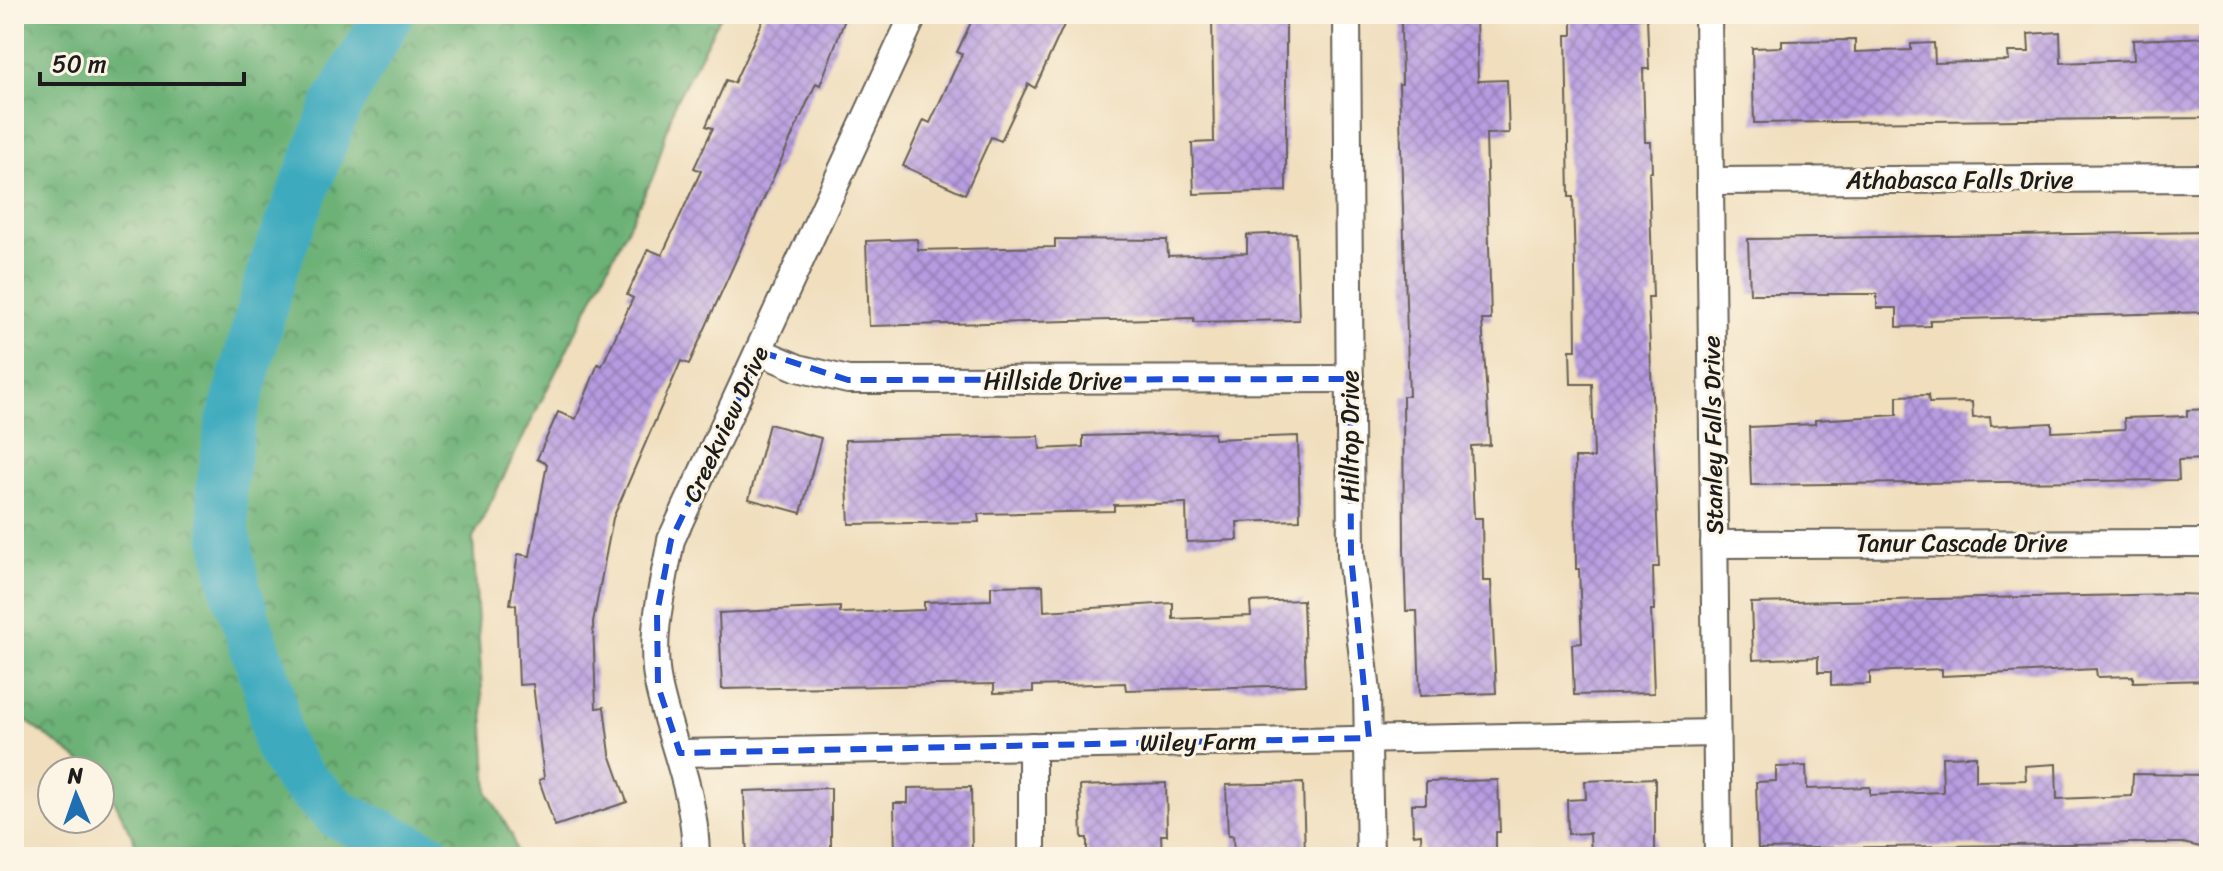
<svg xmlns="http://www.w3.org/2000/svg" width="2223" height="871" viewBox="0 0 2223 871" font-family="Sriracha,sans-serif">
<style>
.forest{fill:url(#forest-crowns);stroke:#446649;stroke-width:2}
.lines{fill:none;stroke-linecap:round;stroke-linejoin:round}
.river{stroke:#3eaabe;stroke-width:50}
.building{fill:url(#building-cross-hatch)}
.minor-casing{stroke:#666054;stroke-width:30}
.minor{stroke:#fff;stroke-width:26}
.marked{fill:none;stroke:#1d4ed8;stroke-width:6;stroke-dasharray:16 10;stroke-linejoin:round}
.labels{text-anchor:middle;dominant-baseline:central;stroke-width:6;stroke-linejoin:round;paint-order:stroke}
.street-label{font-size:24px;fill:#1c1c1c;stroke:#fcf5e5}
</style>
<defs>
<pattern id="forest-crowns" width="20" height="18" patternUnits="userSpaceOnUse" patternTransform="scale(2)"><rect width="20" height="18" fill="#6cb176"/><path d="M2 6a3 3 0 1 1 6 0M12 15a3 3 0 1 1 6 0" fill="none" stroke="#588f60"/></pattern>
<pattern id="building-cross-hatch" width="8" height="8" patternUnits="userSpaceOnUse" patternTransform="scale(2)"><rect width="8" height="8" fill="#b79be1"/><path d="M0 0l8 8M0 8l8-8" fill="none" stroke="#947eb6"/></pattern>
</defs>
<rect width="100%" height="100%" fill="#fcf5e5"/>
<filter id="ink" filterUnits="userSpaceOnUse"><feTurbulence type="fractalNoise" baseFrequency=".0125" numOctaves="2"/><feDisplacementMap in="SourceGraphic" scale="16" xChannelSelector="R" yChannelSelector="G"/><feConvolveMatrix kernelMatrix="1 2 1 2 8 2 1 2 1" color-interpolation-filters="sRGB"/></filter>
<filter id="wash" filterUnits="userSpaceOnUse"><feTurbulence type="fractalNoise" baseFrequency=".006" numOctaves="4" result="noise"/><feDisplacementMap in="SourceGraphic" scale="32" xChannelSelector="R" yChannelSelector="G"/><feGaussianBlur stdDeviation="1.8" result="paint"/><feColorMatrix in="noise" values="0 0 0 0 0 0 0 0 0 0 0 0 0 0 0 0 0 1.4 0 .05"/><feComposite in="paint" operator="in"/></filter>
<g filter="url(#wash)">
<rect width="100%" height="100%" fill="#f0debd"/>
<path class="forest" d="M14,14h708l-47,89 -21,72 -181,363 15,255 24,42 5,22h-375l-42,-86h-6l-80,-59z"/>
<g class="lines">
<path class="river" d="M389,14l-52,91 -64,163 -43,158 -9,62 4,45 11,58 32,94 10,59 19,31 41,39 91,43"/>
</g>
<g id="blocks">
<g class="building">
<path d="M766,14h81l-27,71 -4,-2 -127,281 -8,-3 -68,157 -20,104 3,86 8,-1 6,47 17,48 -72,24 -16,-46 5,-2 -11,-94 -14,1 -3,-80 -6,-1 8,-50 12,2 17,-92 -10,-5 21,-47 18,7 22,-55 4,2 31,-68 -6,-3 21,-46 14,6 39,-84 -7,-3 19,-40 -7,-2 20,-46 8,3z"/>
<path d="M975,14h94l-34,74 -7,-4 -27,57 -10,-4 -26,57 -62,-28 21,-46 6,3 32,-69 -5,-2z"/>
<path d="M1286,14v177l-92,3 -2,-51 22,-1 -2,-125z"/>
<path d="M1647,17l2,52h-6l2,73h6l1,30h-3l4,125h-5l11,270h-6l1,43h-3l3,83 -80,2 -2,-51 10,-1 -3,-74h-3l-1,-111h19l-2,-74h-21l-1,-34h6l-1,-82 -2,-71h-4l-3,-162h6v-15z"/>
<path d="M1476,18l2,63 29,-1 2,53 -23,1 5,186h-9l8,125 -19,1 3,72h8l1,63h8l5,112 -76,3 -3,-85h-11l-2,-62 -1,-153h6l-10,-312h3l-1,-63z"/>
<path d="M2060,32l1,31 73,-3 -1,-20 76,-3v81l-455,5 -2,-75 30,-1v-6l73,-1v12l56,-2v-6l23,-1 1,20 74,-2 -1,-9h21l-1,-18z"/>
<path d="M2209,232v80l-279,8v6l-33,1v-19h-20v-14h-127l-2,-55z"/>
<path d="M1296,233l3,87 -105,2v-4l-325,8 -3,-85 51,-2 1,11 137,-3v-8l112,1 1,16 79,-3v-18z"/>
<path d="M1928,395l1,8 43,-1 1,16 17,-1 1,9 61,-3v9l73,-3 -1,-11 63,-2v-6l22,-1v50l-31,1 1,20 -428,5 -2,-58 66,-3v-4l82,-5v-19z"/>
<path d="M769,424l52,14 -20,75 -52,-14z"/>
<path d="M1214,433v6l84,-3 2,84 -63,2 1,18 -51,2 -1,-39 -72,2v6l-136,3 1,8 -130,2 -4,-84 194,-4 1,13 43,-2v-11z"/>
<path d="M1043,585l1,26 129,-8v16l78,-3 -1,-14 53,-2 3,85 -180,5 -1,-7 -92,3v6l-39,1v-9l-272,5 -3,-76 121,-6v6l84,-3v-8l67,-2v-14z"/>
<path d="M2180,594l29,1v85l-76,2v-6l-36,1 -1,-8 -154,7v-7l-72,3v12l-39,1v-13h-13v-15l-65,3 -2,-57z"/>
<path d="M1976,756v25l50,-1 -1,-14 31,-2 1,35 75,-3 1,-22 76,1v74l-26,-6h-51l-374,6 -2,-67 20,-1v-14l30,-1 1,23 63,-2v8l73,-3 -1,-35z"/>
<path d="M1655,778v79h-64l-1,-24 -22,1 -1,-34 19,-1 -1,-18z"/>
<path d="M1498,780l2,52h-4v25h-74l-1,-23 -8,1 -1,-31h14v-22z"/>
<path d="M1166,783l1,52h-6l1,22h-75v-19h-5l-2,-52z"/>
<path d="M1303,783l2,74h-71l-1,-21h-5l-2,-51z"/>
<path d="M971,787l1,70h-77l-1,-54h14v-15z"/>
<path d="M831,788v69h-84l-3,-66z"/>
</g>
</g>
</g>
<g filter="url(#ink)">
<use href="#blocks" fill-opacity="0" stroke="#666054" stroke-width="2"/>
<g class="lines">
<defs>
<g id="minor">
<path d="M1347,14l4,542 16,136 3,165"/>
<path d="M1708,14l10,843"/>
<path d="M1710,181l499,-3"/>
<path d="M761,352l37,16 50,12 502,-1"/>
<path d="M1714,544l495,-1"/>
<path d="M1032,746v111"/>
<path d="M680,753l1036,-20"/>
<path d="M696,857c-1,-67 -23,-107 -37,-169 -11,-48 4,-102 12,-148l243,-526"/>
</g>
</defs>
<use href="#minor" class="minor-casing"/>
<use href="#minor" class="minor"/>
</g>
</g>
<path class="marked" d="M761,352l87,28 502,-1 1,177 18,182 -689,15 -22,-67 -1,-73 14,-73z"/>
<g class="labels">
<g class="street-label">
<text x="1960" y="180">Athabasca Falls Drive</text>
<text x="1053" y="381">Hillside Drive</text>
<text transform="translate(726 424) rotate(-65)">Creekview Drive</text>
<text transform="translate(1713 435) rotate(-91)">Stanley Falls Drive</text>
<text transform="translate(1350 436) rotate(-90)">Hilltop Drive</text>
<text x="1962" y="543">Tanur Cascade Drive</text>
<text transform="translate(1198 742) rotate(-1)">Wiley Farm</text>
</g>
</g>
<rect width="2223" height="871" fill="none" stroke="#fcf5e5" stroke-width="48"/>
<g transform="translate(76 795) rotate(358)"><circle r="38" fill="#fcf5e5" stroke="#a29e95" stroke-width="2"/>
<path d="M0-6L14 30L0 20L-14 30Z" fill="#1f6fb2"/>
<text y="-12" font-size="22" font-weight="bold" text-anchor="middle" fill="#1c1c1c">N</text>
</g>
<path d="M40 72v12h204v-12" fill="none" stroke="#1c1c1c" stroke-width="4"/>
<text x="52" y="72" font-size="24" fill="#1c1c1c" stroke="#fcf5e5" stroke-width="6" paint-order="stroke">50 m</text>
</svg>
